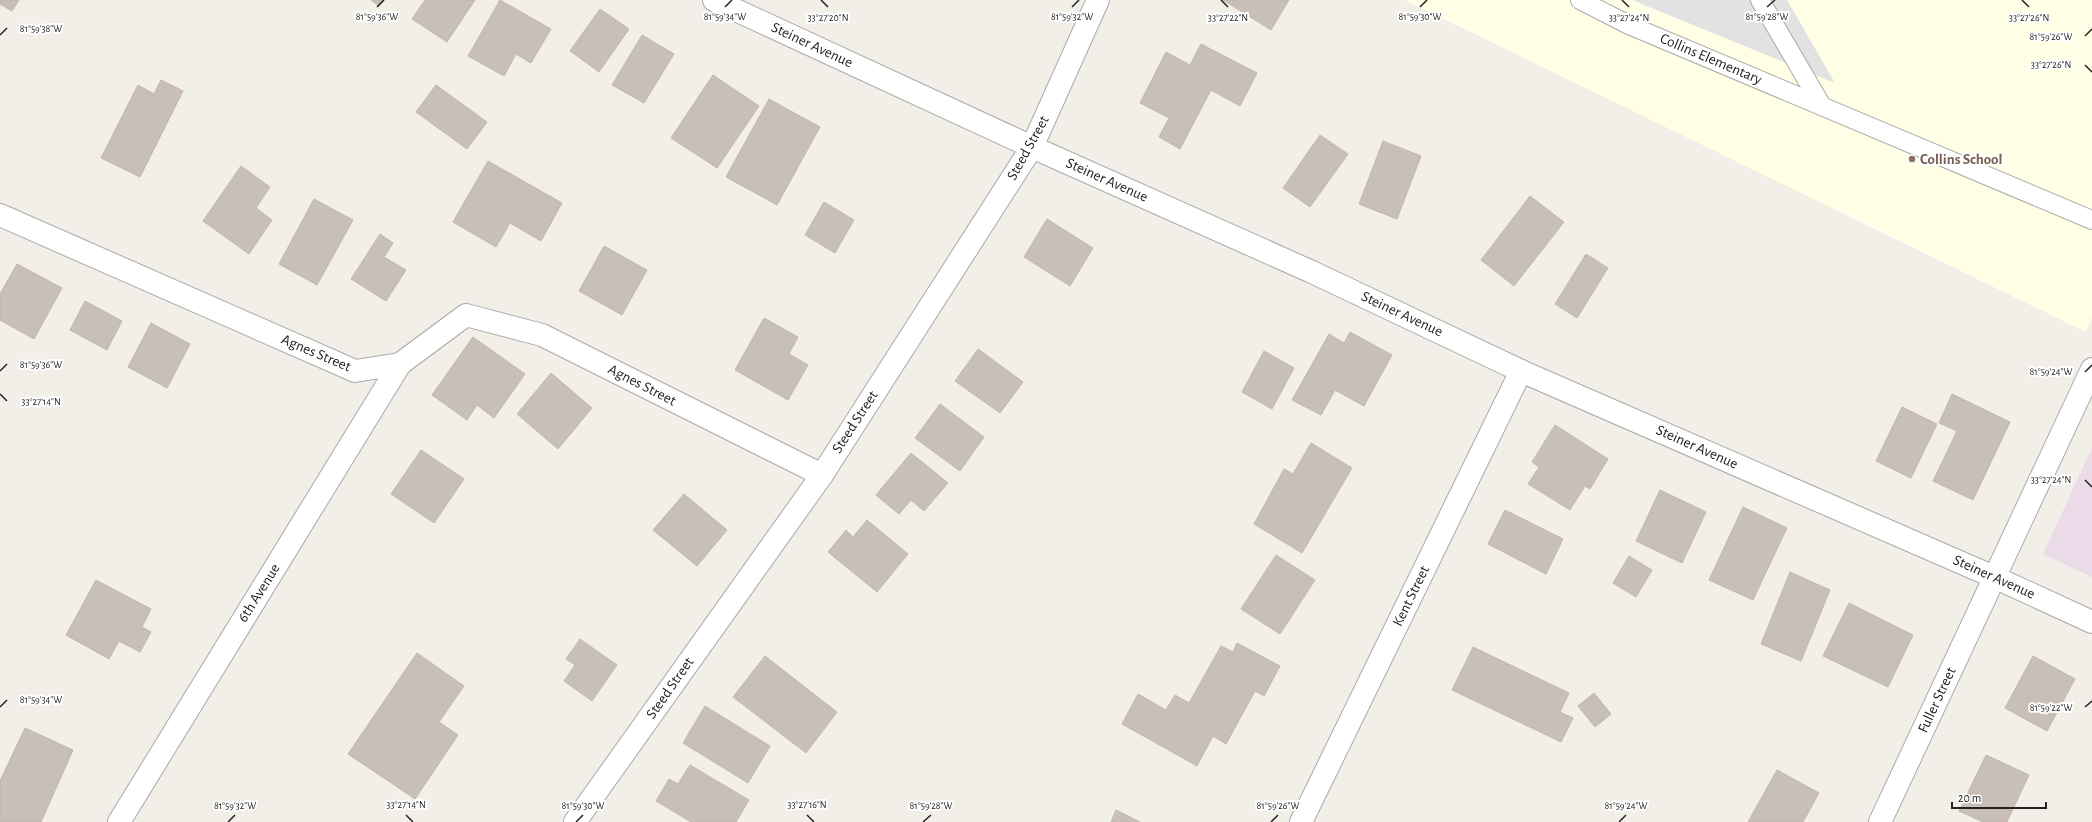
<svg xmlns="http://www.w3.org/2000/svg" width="2092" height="822" viewBox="0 0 2092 822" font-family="'Alegreya Sans',sans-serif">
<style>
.industrial{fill:#ebdbe8}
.education{fill:#ffffe5}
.parking{fill:#e2e2e2}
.building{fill:#c7bfb8;stroke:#c4b6ab}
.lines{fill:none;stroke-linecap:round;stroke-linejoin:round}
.service-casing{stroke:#a9a9a9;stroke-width:20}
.minor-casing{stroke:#a9a9a9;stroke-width:24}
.tertiary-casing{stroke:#a9a9a9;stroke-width:24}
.service{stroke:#fff;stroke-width:18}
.minor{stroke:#fff;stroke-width:22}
.tertiary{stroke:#fff;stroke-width:22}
.ticks{fill:none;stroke:#222;stroke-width:1.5}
.education-dot{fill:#8d6e63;stroke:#fff;stroke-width:1.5}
.labels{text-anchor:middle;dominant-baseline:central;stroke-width:4;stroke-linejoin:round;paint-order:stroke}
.street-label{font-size:15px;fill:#222;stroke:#fff}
.education-label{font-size:15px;font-weight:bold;fill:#785e54;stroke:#fff;text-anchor:start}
.ticks-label{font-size:10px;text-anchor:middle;fill:#222;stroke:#fff;stroke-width:4;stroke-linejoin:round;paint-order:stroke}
</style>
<rect width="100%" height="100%" fill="#f2efe9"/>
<path class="industrial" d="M2092,448v129l-49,-23z"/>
<path class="education" d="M1405,0h687v318l-6,14z"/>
<path class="parking" d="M1632,0h155l48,83z"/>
<g class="building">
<path d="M0,0h19l-7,11 -12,-7z"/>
<path d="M371,0h13l-5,6z"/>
<path d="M425,0h50l-28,42 -35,-23z"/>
<path d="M500,0l51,29 -20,34 -15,-9 -12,22 -36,-20z"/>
<path d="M1223,0h66l-18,30z"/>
<path d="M600,9l29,20 -30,43 -29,-21z"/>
<path d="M642,35l32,19 -30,49 -32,-18z"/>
<path d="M1201,44l56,29 -17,33 -29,-16 -31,59 -21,-12 10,-19 -29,-15 26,-51 24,13z"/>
<path d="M713,75l46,31 -42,62 -46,-30z"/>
<path d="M161,80l22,11 -43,86 -39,-19 37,-73 16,9z"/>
<path d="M436,85l51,37 -20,27 -51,-37z"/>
<path d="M769,99l51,28 -43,78 -51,-28z"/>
<path d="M1320,135l28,19 -38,53 -27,-19z"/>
<path d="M1383,141l38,15 -24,63 -38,-15z"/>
<path d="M488,161l74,42 -21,38 -31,-18 -14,24 -43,-25z"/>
<path d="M241,166l29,21 -14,21 16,12 -23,34 -46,-33z"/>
<path d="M1530,196l34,26 -50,64 -33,-26z"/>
<path d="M314,199l39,21 -36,65 -38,-21z"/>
<path d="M824,202l30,18 -19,33 -30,-18z"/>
<path d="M1047,219l46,29 -23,38 -46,-29z"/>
<path d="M380,234l13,9 -9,14 22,13 -20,31 -35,-22z"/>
<path d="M604,246l43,24 -25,45 -43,-24z"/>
<path d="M1586,254l22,14 -31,50 -22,-14z"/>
<path d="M17,264l45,24 -28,51 -34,-19v-26z"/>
<path d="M85,301l37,20 -15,29 -37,-20z"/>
<path d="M764,318l34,19 -9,17 19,11 -20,35 -53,-30z"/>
<path d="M151,323l39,21 -23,44 -39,-21z"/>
<path d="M1350,332l42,23 -28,51 -29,-16 -14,25 -29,-15 37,-66 15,9z"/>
<path d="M473,337l52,37 -31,44 -17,-13 -10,15 -35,-25z"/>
<path d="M978,349l45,33 -23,31 -45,-32z"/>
<path d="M1264,351l30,17 -22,41 -30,-17z"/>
<path d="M551,373l41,35 -34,41 -41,-35z"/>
<path d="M1952,394l58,28 -37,78 -40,-19 24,-50 -18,-8z"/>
<path d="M940,404l44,33 -24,34 -45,-33z"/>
<path d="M1902,407l35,17 -26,54 -35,-17z"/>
<path d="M1555,425l53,34 -18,30 -5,-3 -15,24 -42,-26 11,-17 -7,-5z"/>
<path d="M1311,443l41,25 -50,85 -48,-29 30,-55 9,5z"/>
<path d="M421,450l43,29 -30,44 -43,-29z"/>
<path d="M911,453l37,30 -24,28 -13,-11 -12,14 -23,-19z"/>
<path d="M1660,490l46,22 -24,51 -46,-22z"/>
<path d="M684,494l43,36 -30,36 -44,-36z"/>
<path d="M1743,507l44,21 -34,72 -44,-20z"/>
<path d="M1505,510l58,29 -17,35 -58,-30z"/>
<path d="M867,520l41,34 -31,38 -49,-40 18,-22 7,7z"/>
<path d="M1276,555l39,25 -35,54 -39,-25z"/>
<path d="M1629,556l23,14 -16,27 -23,-14z"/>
<path d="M1790,572l40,18 -29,71 -40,-17z"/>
<path d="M96,580l55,29 -9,18 9,5 -11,20 -21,-11 -10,18 -43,-24z"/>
<path d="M1849,603l64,32 -25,52 -65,-31z"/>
<path d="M580,639l37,26 -25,36 -28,-20 11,-16 -9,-6z"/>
<path d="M1237,643l43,23 -16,30 -9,-5 -29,53 -13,-8 -16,30 -75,-42 16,-30 28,16 9,-15 14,8 32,-57 12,6z"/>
<path d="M1473,647l96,46 -9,19 13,6 -12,24 -109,-52z"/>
<path d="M417,653l47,33 -25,36 19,13 -43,64 -67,-45z"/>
<path d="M765,656l72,56 -31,41 -73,-56z"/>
<path d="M2033,656l42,23 -28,52 -42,-23z"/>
<path d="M1594,693l17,21 -16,13 -17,-21z"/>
<path d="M705,706l65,40 -22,37 -65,-40z"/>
<path d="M25,728l48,22 -32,72h-41v-41z"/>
<path d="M1986,755l43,20 -22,47h-24l-24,-11z"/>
<path d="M690,765l59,35 -13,22h-45l-35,-21 13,-22 9,5z"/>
<path d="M1777,770l42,23 -16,29h-55z"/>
<path d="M1116,810l24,12h-29z"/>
</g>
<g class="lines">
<defs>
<g id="service">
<path d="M1580,0l49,25 463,195"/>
<path d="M1760,0l62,106"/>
</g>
<g id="minor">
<path d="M714,0l318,147 280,125 209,99 473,206 98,45"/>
<path d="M0,215l355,156 45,-7 66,-49 76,20 280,140"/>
<path d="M119,822l281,-458"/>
<path d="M1301,822l220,-451"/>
<path d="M1880,822l212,-453"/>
</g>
<path id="tertiary" d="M575,822l247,-347 210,-328 66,-147"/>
</defs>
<use href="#service" class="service-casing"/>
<use href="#minor" class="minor-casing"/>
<use href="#tertiary" class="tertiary-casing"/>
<use href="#service" class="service"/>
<use href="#minor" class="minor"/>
<use href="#tertiary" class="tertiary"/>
</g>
<path class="ticks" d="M821,0l7,7M1221,0l7,7M1622,0l7,7M2022,0l7,7M377,7l7,-7M725,7l7,-7M1072,7l7,-7M1420,7l7,-7M1767,7l8,-7M0,35l7,-7M2085,36l7,-7M2085,65l7,7M0,371l7,-7M2085,372l7,-7M0,394l7,7M2085,480l7,7M0,707l7,-7M2085,707l7,-6M406,815l7,7M807,815l7,7M228,822l7,-7M576,822l7,-7M923,822l8,-7M1271,822l7,-7M1619,822l7,-7"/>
<circle class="education-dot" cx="1912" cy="159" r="4"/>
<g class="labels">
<g class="street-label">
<text transform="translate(812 45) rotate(25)">Steiner Avenue</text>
<text transform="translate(1711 59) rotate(23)">Collins Elementary</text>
<text transform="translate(1028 148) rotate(-61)">Steed Street</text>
<text transform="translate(1107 180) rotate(24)">Steiner Avenue</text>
<text transform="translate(1402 314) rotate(25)">Steiner Avenue</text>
<text transform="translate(316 353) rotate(23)">Agnes Street</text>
<text transform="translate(642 385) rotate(27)">Agnes Street</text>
<text transform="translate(855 422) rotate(-57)">Steed Street</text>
<text transform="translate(1697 447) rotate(24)">Steiner Avenue</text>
<text transform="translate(1994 577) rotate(24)">Steiner Avenue</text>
<text transform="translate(259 593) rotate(-58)">6th Avenue</text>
<text transform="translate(1411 596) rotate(-64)">Kent Street</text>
<text transform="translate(670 688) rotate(-55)">Steed Street</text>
<text transform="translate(1937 700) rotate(-65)">Fuller Street</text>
</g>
<g class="education-label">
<text x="1920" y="159">Collins School</text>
</g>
</g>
<g class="ticks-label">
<text x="377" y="20">81°59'36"W</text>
<text x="725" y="20">81°59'34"W</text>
<text x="1072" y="20">81°59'32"W</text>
<text x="1420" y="20">81°59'30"W</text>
<text x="1767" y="20">81°59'28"W</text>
<text x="828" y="21">33°27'20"N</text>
<text x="1228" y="21">33°27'22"N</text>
<text x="1629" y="21">33°27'24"N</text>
<text x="2029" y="21">33°27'26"N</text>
<text x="41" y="32">81°59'38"W</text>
<text x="2051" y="40">81°59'26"W</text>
<text x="2051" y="68">33°27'26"N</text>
<text x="41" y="368">81°59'36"W</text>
<text x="2051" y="375">81°59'24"W</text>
<text x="41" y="405">33°27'14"N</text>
<text x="2051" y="483">33°27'24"N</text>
<text x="41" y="703">81°59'34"W</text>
<text x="2051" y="711">81°59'22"W</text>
<text x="406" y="808">33°27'14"N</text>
<text x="807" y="808">33°27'16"N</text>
<text x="235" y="809">81°59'32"W</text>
<text x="583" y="809">81°59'30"W</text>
<text x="931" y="809">81°59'28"W</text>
<text x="1278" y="809">81°59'26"W</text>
<text x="1626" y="809">81°59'24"W</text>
</g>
<path d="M1952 802v6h94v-6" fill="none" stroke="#222222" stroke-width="2"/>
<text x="1958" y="802" font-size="12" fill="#222222" stroke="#ffffff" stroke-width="3" paint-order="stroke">20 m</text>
</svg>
